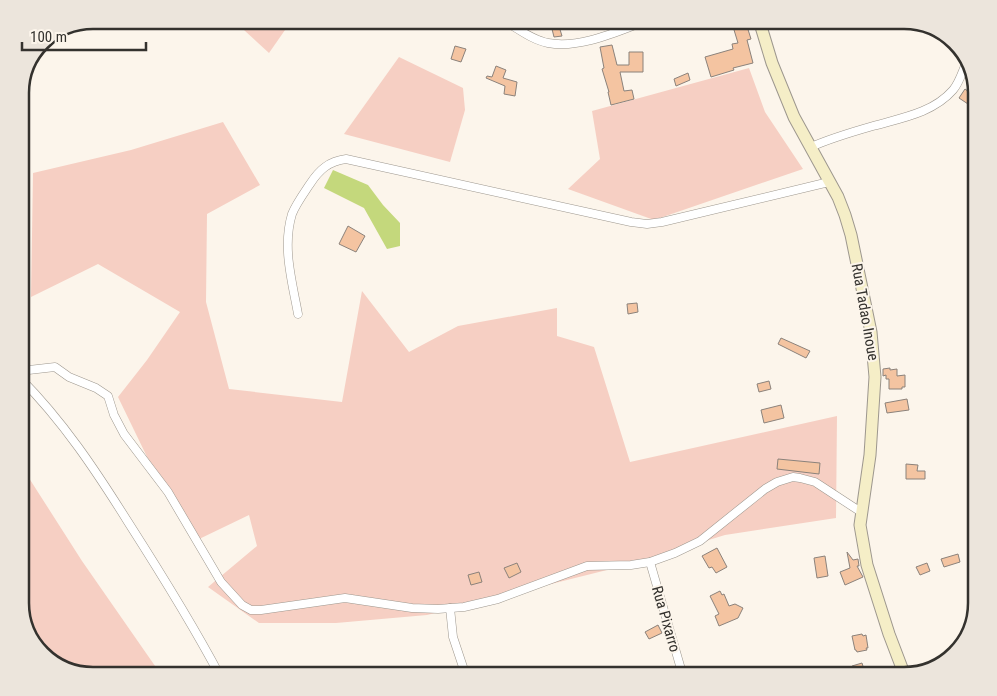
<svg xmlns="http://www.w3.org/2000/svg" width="997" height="696" viewBox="0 0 997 696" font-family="'Roboto Condensed',sans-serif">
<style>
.green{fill:#f6cfc3}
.water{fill:#c4d87c}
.building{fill:#f4c4a1;stroke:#8b827b}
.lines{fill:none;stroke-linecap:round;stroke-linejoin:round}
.street-casing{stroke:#9d978e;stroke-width:9}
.secondary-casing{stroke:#9d978e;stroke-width:13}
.street{stroke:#fff;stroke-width:8}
.secondary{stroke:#f5eec7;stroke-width:11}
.labels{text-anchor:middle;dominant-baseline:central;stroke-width:4;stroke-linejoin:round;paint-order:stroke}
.street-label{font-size:15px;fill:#34322e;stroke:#fcf5eb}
.rim{fill:none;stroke:#34322e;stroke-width:2.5}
</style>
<rect width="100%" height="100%" fill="#fcf5eb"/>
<g class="green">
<path d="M233,20h59l-23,33z"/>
<path d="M399,57l64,31 2,22 -15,52 -106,-28z"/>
<path d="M749,68l16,44 38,57 -149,51 -86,-31 32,-30 -8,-48z"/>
<path d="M223,122l37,63 -53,29 -1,88 23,87 113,13 20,-111 47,61 49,-26 99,-18v28l37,11 36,115 207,-46 -1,102 -111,17 -98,30 -200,50 -91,8h-77l-51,-36 49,-41 -8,-31 -54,26 -45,-78 -32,-66 29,-37 33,-48 -82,-48 -67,33 2,-124 98,-23z"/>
<path d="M20,464l62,97 80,115h-70l-43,-15 -19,-22 -10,-31z"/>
</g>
<path class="water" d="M333,170l35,15 15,20 17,18v23l-13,3 -23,-41 -40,-20z"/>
<g class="building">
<path d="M731,20h14l6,19 -4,1 6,23 -20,5 1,2 -23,7 -6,-20 28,-8 -1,-5 6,-1z"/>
<path d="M558,23l4,13 -8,1 -3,-12z"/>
<path d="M612,45l5,20h12v-13h14v20h-23l4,19 8,-1 2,9 -23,6 -3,-13h1l-7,-23 2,-1 -4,-21z"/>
<path d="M455,46l11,3 -5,13 -10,-3z"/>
<path d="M496,66l10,4 -3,8 14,4 -2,14 -11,-2 1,-8 -19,-8 1,-2 5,1z"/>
<path d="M688,73l2,7 -14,6 -2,-7z"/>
<path d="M965,89l8,6 3,-5 1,20 -18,-12z"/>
<path d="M348,226l17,10 -9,16 -17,-8z"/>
<path d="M637,303l1,9 -10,2 -1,-10z"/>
<path d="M781,338l29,13 -4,7 -28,-14z"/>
<path d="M890,368v2l7,-1v7l8,-1v12h-3v2h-13v-10h-3v-4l-3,1v-7z"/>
<path d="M769,381l2,8 -12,3 -2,-8z"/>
<path d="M907,399l2,11 -22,3 -2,-10z"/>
<path d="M781,405l3,13 -20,5 -3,-13z"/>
<path d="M778,459l42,4 -1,11 -42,-5z"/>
<path d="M906,464l12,1 -1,6h8v8h-19z"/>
<path d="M717,548l10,19 -11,6 -4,-6 -3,1 -7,-12z"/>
<path d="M847,552l6,8 5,-1 1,7h-2l6,11 -18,8 -5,-13 10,-4z"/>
<path d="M958,554l2,8 -16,5 -3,-8z"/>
<path d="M825,556l3,20 -11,2 -3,-20z"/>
<path d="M517,563l4,9 -12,6 -5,-10z"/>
<path d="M927,563l3,8 -10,4 -4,-8z"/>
<path d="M479,572l3,10 -11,3 -3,-10z"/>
<path d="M720,591l2,4 2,-1 5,12 6,-2 8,4 -5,10 -19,8 -4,-10 4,-2 -9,-18z"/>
<path d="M658,625l4,8 -13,6 -4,-7z"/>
<path d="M862,634l1,2 3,-1 2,13h-2l1,2 -10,2 -1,-2h-1l-3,-14z"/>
<path d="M862,663l4,13h-11l-3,-10z"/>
</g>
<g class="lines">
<defs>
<g id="street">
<path d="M503,20c14,8 29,20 45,23 33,6 70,-12 100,-23"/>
<path d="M811,147c20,-9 41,-15 62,-21 28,-8 60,-13 80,-36 7,-8 10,-21 15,-31"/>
<path d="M298,314c-6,-33 -16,-67 -6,-100 4,-10 12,-21 18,-30 9,-14 19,-23 36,-25l285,63 16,2 15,-2 167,-40"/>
<path d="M20,371l35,-4 14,10 27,11 12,8 6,19 10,19 44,58 53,90 21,23 9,5h10l84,-12 67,10 26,1 26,-2 34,-8 89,-33 44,-1 19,-3 25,-9 25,-12 65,-52 12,-7 16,-5 7,1 15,4 46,30"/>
<path d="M20,378c43,43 76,93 108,144 32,50 64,101 92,154"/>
<path d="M650,562l33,114"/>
<path d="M450,608l3,29 13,39"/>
</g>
<path id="secondary" d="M759,20l13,43 22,54 44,80 7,18 6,20 20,97 4,45 -5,78 -10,70 7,40 22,69 16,42"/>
</defs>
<use href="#street" class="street-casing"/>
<use href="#secondary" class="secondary-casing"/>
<use href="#street" class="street"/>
<use href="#secondary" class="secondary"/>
</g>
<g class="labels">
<g class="street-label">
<text transform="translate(865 312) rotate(80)">Rua Tadao Inoue</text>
<text transform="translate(666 619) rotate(74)">Rua Pixarro</text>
</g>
</g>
<path d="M0 0H997V696H0ZM93 29H904A64 64 0 0 1 968 93V603A64 64 0 0 1 904 667H93A64 64 0 0 1 29 603V93A64 64 0 0 1 93 29Z" fill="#ece5dc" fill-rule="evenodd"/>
<path class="rim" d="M93 29H904A64 64 0 0 1 968 93V603A64 64 0 0 1 904 667H93A64 64 0 0 1 29 603V93A64 64 0 0 1 93 29Z"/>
<path d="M22 42v8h124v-8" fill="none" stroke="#34322e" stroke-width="2.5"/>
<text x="30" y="42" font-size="15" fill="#34322e" stroke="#fcf5eb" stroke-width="4" paint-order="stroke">100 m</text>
</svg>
